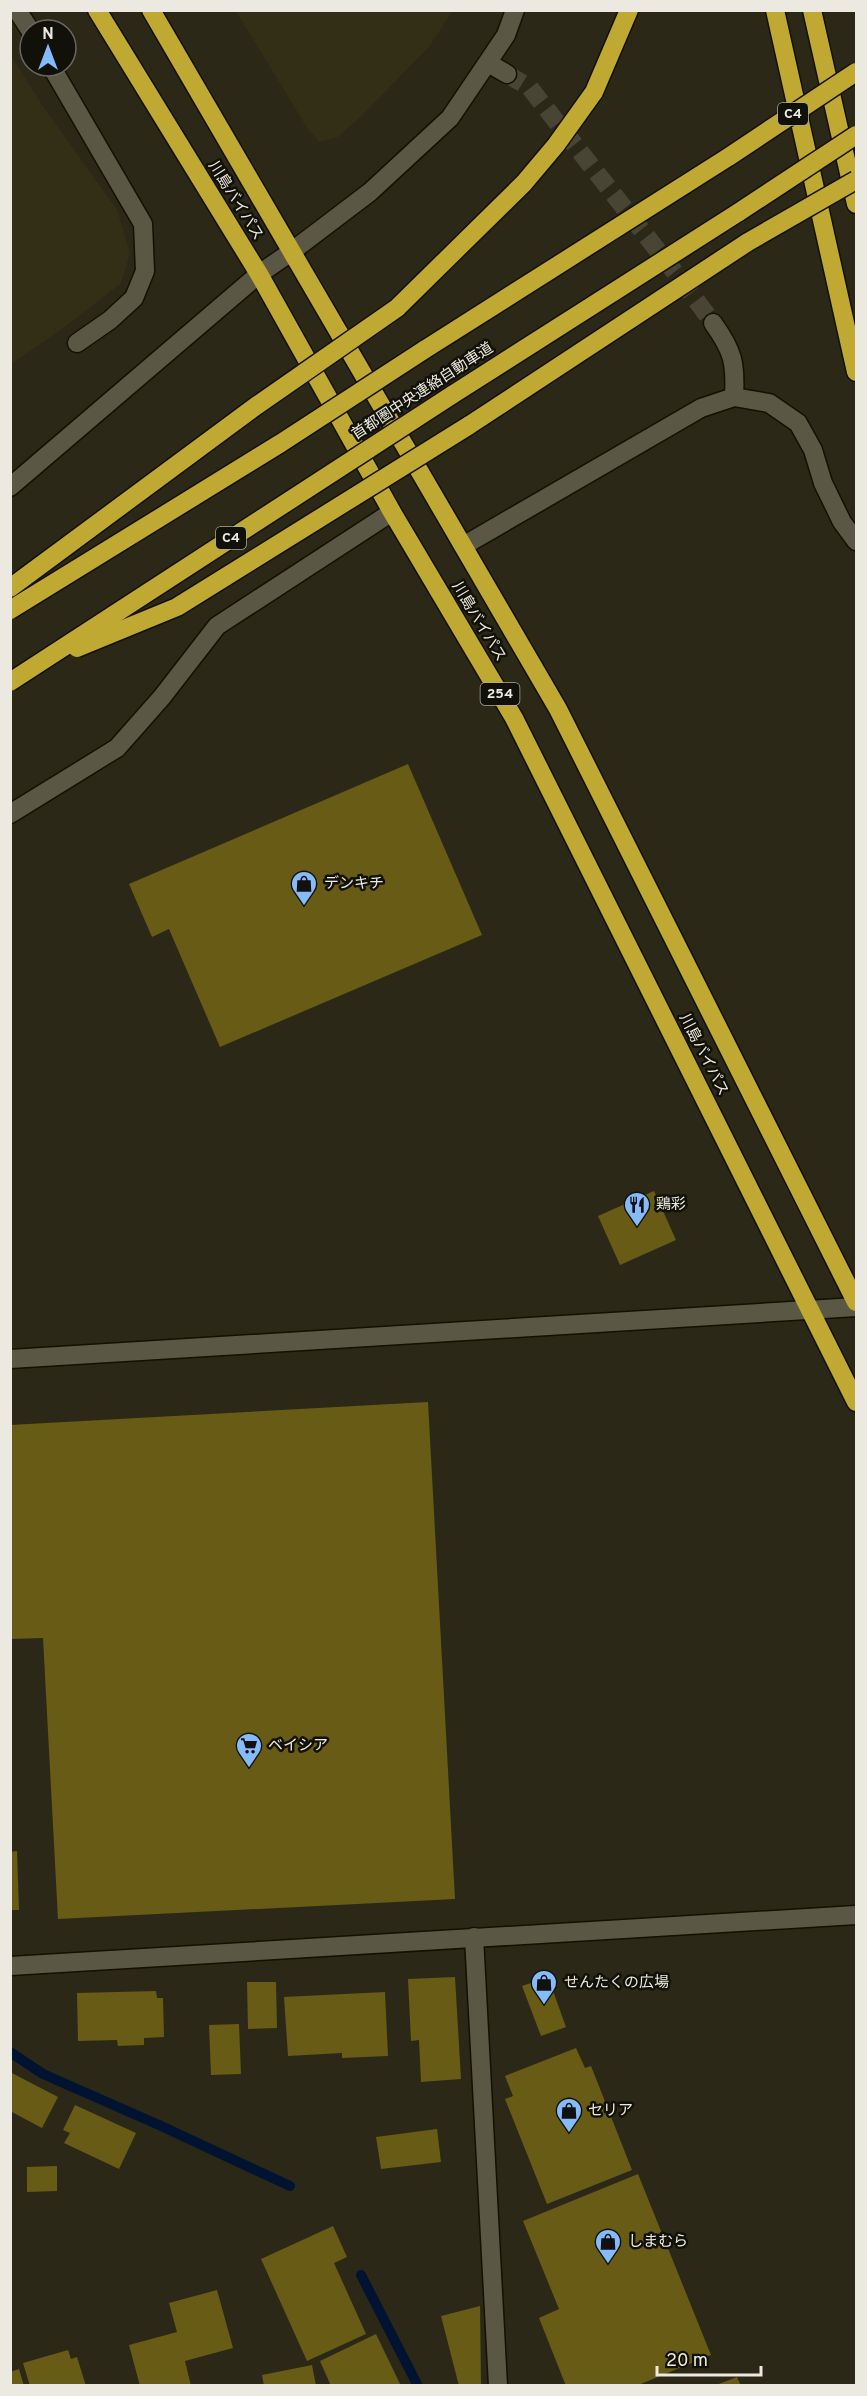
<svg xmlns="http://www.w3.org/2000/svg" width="867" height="2396" viewBox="0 0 867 2396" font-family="Overpass,'Noto Sans JP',sans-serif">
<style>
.built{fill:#332f17}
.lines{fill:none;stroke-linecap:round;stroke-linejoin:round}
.stream{stroke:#001330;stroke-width:10}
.building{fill:#675b15}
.minor-tunnel{stroke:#484535;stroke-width:18;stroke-dasharray:18 9;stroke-linecap:butt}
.minor-casing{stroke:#141103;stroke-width:21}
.highway-casing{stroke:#141103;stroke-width:21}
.minor{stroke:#5b5745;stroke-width:18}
.highway{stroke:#bfa932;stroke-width:18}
.highway-bridge-casing{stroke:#141103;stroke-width:21;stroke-linecap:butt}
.highway-bridge{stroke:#bfa932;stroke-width:18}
.labels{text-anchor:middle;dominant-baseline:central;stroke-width:5;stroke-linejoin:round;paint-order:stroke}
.shield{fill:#121109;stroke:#aba9a0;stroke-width:1.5}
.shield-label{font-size:14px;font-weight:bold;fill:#eceae0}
.street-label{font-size:15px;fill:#eceae0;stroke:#121109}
.poi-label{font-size:15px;fill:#eceae0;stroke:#121109;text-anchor:start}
</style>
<rect width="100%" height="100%" fill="#2b2817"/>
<g class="built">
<path d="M236,11h216l-23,36 -69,70 -22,20 -19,5 -13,-16z"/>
<path d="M11,56l31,49 75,105 13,43 -9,30 -55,43 -55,38z"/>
</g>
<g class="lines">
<g class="stream">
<path d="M10,2052l33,22 116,51 131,61"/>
<path d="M361,2275l57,111"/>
</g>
</g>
<g class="building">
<path d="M408,764l74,171 -262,112 -51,-118 -17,8 -23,-53z"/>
<path d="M654,1191l22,49 -56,25 -22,-49z"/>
<path d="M428,1402l27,497 -397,20 -15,-281 -33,1v-214z"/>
<path d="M17,1851l2,59h-9v-58z"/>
<path d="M455,1977l6,102 -40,3 -2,-42 -8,1 -3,-62z"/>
<path d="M548,1977l18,50 -25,9 -19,-50z"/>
<path d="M247,1982h29l1,46 -29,1z"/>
<path d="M156,1991l1,7h6l1,39 -20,1v7l-26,1 -1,-6 -39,1 -1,-48z"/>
<path d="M385,1992l3,64 -46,2v-5l-54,3 -4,-59z"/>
<path d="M239,2024l2,50 -30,1 -2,-50z"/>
<path d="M576,2048l9,20 6,-2 41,104 -85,34 -42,-105 8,-3 -8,-20z"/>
<path d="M10,2072l48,25 -16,31 -32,-17z"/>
<path d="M75,2105l61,28 -17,36 -55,-26 6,-10 -7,-3z"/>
<path d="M437,2129l4,33 -60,7 -5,-32z"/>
<path d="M57,2166v25l-30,1v-25z"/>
<path d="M638,2174l73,181 -75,31h-70l-27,-68 20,-9 -36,-88z"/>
<path d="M333,2226l14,31 -13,6 32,71 -59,27 -46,-102z"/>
<path d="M217,2290l16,58 -48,13 6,25h-51l-11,-41 48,-13 -8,-29z"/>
<path d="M480,2306l1,80h-22l-18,-70z"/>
<path d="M376,2334l25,52h-70l-11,-25z"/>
<path d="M68,2350l3,9 6,-2 9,29h-56l-7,-23z"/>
<path d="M312,2365l4,21h-52l-2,-11z"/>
<path d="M19,2369l5,17h-14v-14z"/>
<path d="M737,2377l4,9h-25v-1z"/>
</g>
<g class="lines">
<path class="minor-tunnel" d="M507,74l23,14 154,196 29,39"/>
<defs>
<g id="minor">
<path d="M17,10l13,20"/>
<path d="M488,63l19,11"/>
<path d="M51,66l92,158 2,47 -11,27 -24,22 -33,23"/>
<path d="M713,323c20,28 23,40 21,74"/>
<path d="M10,487l249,-213 32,-22 79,-60 80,-74 56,-83 9,-25"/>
<path d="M463,546l238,-138 33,-11 35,6 29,20 15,27 10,33 19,39 14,19"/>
<path d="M10,814l107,-66 45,-51 55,-71 175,-114"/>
<path d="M10,1359l846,-52"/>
<path d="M474,1937l24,449"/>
<path d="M10,1966l846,-51"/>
</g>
<g id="highway">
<path d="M97,10l162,264 133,238 122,206 342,684"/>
<path d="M151,10l407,699 298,593"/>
<path d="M775,10l81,362"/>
<path d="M812,10l44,194"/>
<path d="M397,308l127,-125 32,-38 38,-53 35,-82"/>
<path d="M424,350l306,-194"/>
<path d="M452,395l287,-183"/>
<path d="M468,426l280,-184"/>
</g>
</defs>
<use href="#minor" class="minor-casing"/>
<use href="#highway" class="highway-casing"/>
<use href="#minor" class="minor"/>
<use href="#highway" class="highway"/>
<defs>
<g id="highway-bridge">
<path d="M730,156l126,-84"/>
<path d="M739,212l117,-77"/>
<path d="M748,242l108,-62"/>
<path d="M10,588l246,-182 141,-98"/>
<path d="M10,610l271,-167 143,-93"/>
<path d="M77,648l100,-41 291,-181"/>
<path d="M10,682l442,-287"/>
</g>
</defs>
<use href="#highway-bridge" class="highway-bridge-casing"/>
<use href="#highway-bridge" class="highway-bridge"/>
</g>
<defs>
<symbol id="shop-pin" viewBox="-11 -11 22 30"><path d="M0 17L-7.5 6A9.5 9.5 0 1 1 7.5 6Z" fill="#85bbfb" stroke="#121109"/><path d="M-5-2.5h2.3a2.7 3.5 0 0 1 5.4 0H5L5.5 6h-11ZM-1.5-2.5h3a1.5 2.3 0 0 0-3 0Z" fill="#111"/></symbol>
<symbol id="restaurant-pin" viewBox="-11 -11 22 30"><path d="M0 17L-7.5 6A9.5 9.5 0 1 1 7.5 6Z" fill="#85bbfb" stroke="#121109"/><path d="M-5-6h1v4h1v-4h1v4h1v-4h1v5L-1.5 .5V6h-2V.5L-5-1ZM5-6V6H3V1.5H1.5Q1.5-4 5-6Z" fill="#111"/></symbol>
<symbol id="supermarket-pin" viewBox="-11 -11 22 30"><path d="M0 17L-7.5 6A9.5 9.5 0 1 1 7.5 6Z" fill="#85bbfb" stroke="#121109"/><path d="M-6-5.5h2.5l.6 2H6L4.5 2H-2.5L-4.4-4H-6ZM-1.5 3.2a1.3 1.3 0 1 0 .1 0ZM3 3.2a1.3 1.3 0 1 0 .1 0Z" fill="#111"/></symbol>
</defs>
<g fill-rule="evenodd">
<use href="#shop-pin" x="289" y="869" width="30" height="40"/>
<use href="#restaurant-pin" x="622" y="1190" width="30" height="40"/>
<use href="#supermarket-pin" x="234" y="1731" width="30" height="40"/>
<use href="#shop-pin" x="529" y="1968" width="30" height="40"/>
<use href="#shop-pin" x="554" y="2096" width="30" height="40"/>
<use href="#shop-pin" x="593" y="2227" width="30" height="40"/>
</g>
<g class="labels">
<g class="shield">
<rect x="778" y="103" width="30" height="22" rx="4.5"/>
<rect x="216" y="527" width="30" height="22" rx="4.5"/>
<rect x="480.5" y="683" width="39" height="22" rx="4.5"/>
</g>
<g class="shield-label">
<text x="793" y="114">C4</text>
<text x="231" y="538">C4</text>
<text x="500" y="694">254</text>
</g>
<g class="street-label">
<text transform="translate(235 201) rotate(58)">川島バイパス</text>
<text transform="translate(423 392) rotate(-33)">首都圏中央連絡自動車道</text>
<text transform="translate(478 622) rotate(59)">川島バイパス</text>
<text transform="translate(703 1055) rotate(63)">川島バイパス</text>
</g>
<g class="poi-label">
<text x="324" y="884">デンキチ</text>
<text x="656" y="1205">鶏彩</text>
<text x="268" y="1746">ベイシア</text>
<text x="564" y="1983">せんたくの広場</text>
<text x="588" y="2111">セリア</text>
<text x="628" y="2242">しまむら</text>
</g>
</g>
<rect width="867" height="2396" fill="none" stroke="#eceae0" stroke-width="24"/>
<g transform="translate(48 48)"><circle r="28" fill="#121109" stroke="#69685f" stroke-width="1.5"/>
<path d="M0-4.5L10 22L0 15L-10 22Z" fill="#85bbfb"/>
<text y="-9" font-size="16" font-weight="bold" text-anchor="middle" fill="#eceae0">N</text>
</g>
<path d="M657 2366v9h104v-9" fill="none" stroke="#eceae0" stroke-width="3"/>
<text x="666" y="2366" font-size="18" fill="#eceae0" stroke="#121109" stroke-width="4.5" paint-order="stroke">20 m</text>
</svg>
